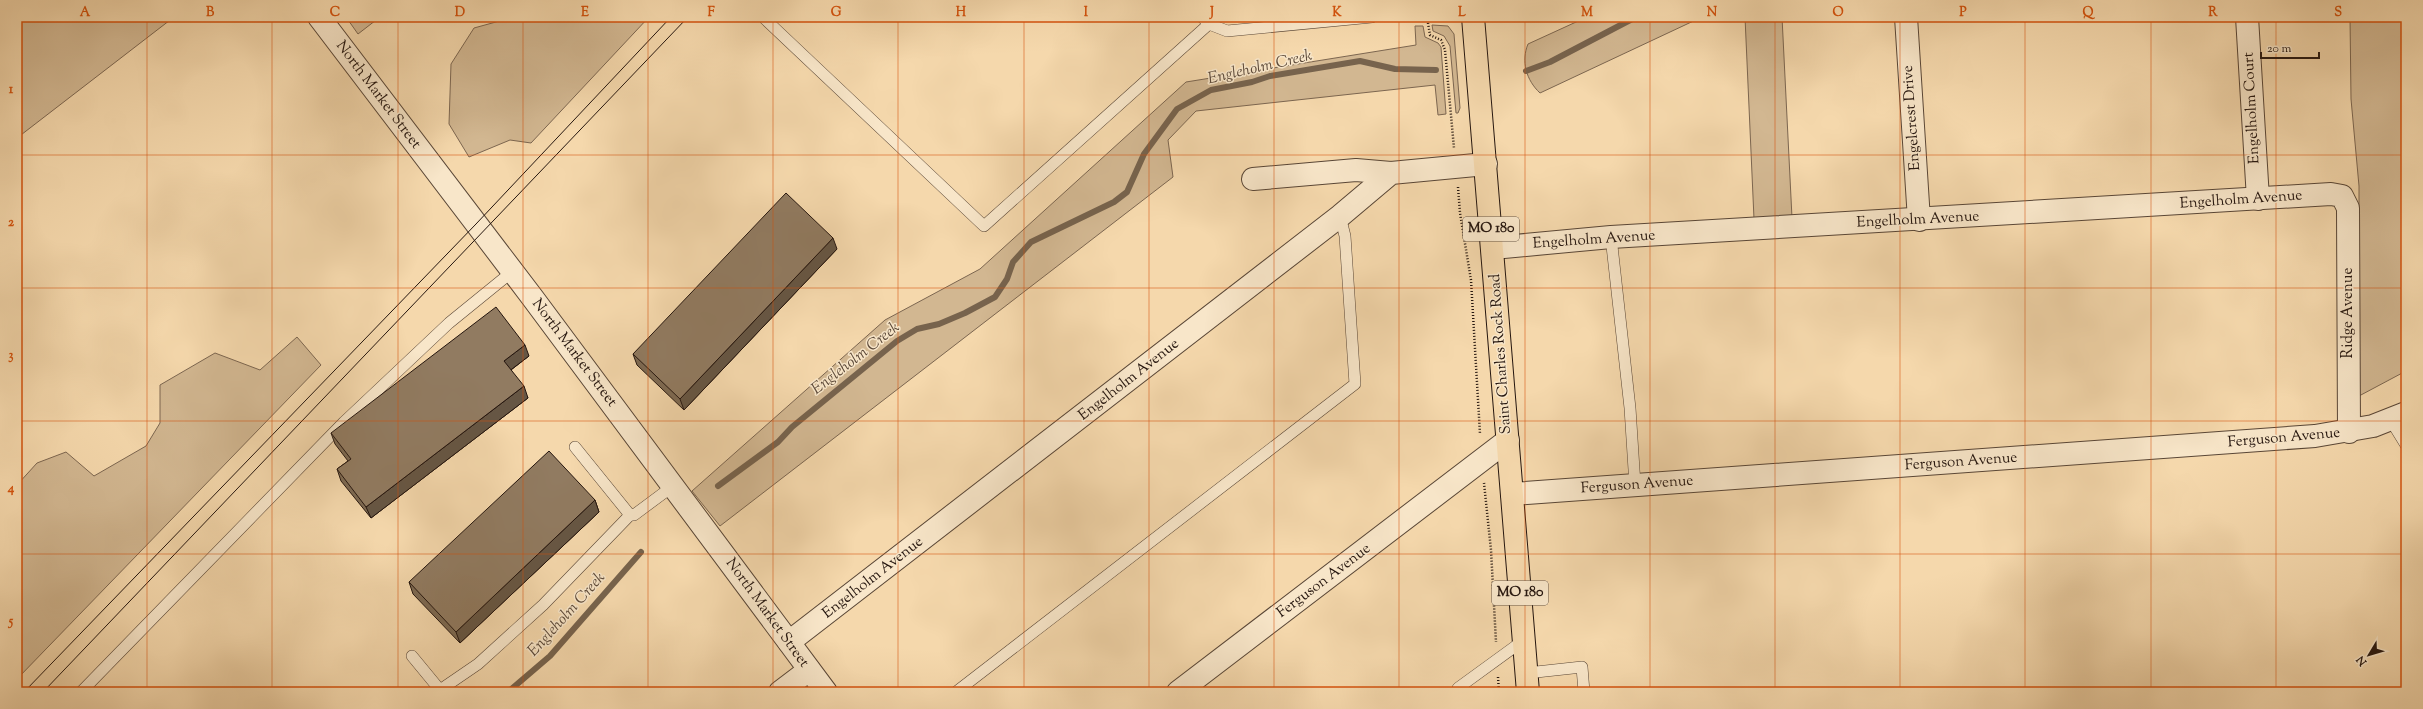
<svg xmlns="http://www.w3.org/2000/svg" width="2423" height="709" viewBox="0 0 2423 709" font-family="'Sorts Mill Goudy',serif">
<style>
.green{fill:#d2b791;stroke:#7c6650}
.lines{fill:none;stroke-linecap:round;stroke-linejoin:round}
.stream{stroke:#77634d;stroke-width:6}
.service-casing{stroke:#594636;stroke-width:12}
.minor-casing{stroke:#594636;stroke-width:24}
.tertiary-casing{stroke:#594636;stroke-width:24}
.primary-casing{stroke:#25160f;stroke-width:24}
.path{stroke:#25160f;stroke-width:2.5;stroke-dasharray:1 2;stroke-linecap:butt}
.service{stroke:#f8e6c9;stroke-width:11}
.minor{stroke:#f8e6c9;stroke-width:22}
.tertiary{stroke:#f8e6c9;stroke-width:22}
.primary{stroke:#f5d8ac;stroke-width:22}
.tram{stroke:#25160f;stroke-width:1}
.wall{fill:#7d6a53;stroke:#25160f}
.shaded-wall{fill:#665644;stroke:#25160f}
.building{fill:#917b61;stroke:#25160f}
.grid{fill:none;stroke:#d4520c;stroke-width:1;stroke-opacity:0.55}
.labels{text-anchor:middle;dominant-baseline:central;stroke-width:3;stroke-linejoin:round;paint-order:stroke}
.shield{fill:#f8e6c9;stroke:#645447;stroke-width:1}
.shield-label{font-size:14px;font-weight:bold;fill:#25160f}
.street-label{font-size:15px;fill:#25160f;stroke:#f8e6c9}
.water-label{font-size:16px;font-style:italic;fill:#5c4939;stroke:#f8e6c9}
.neatline{fill:none;stroke:#d4520c;stroke-width:1.5}
.grid-label{font-size:13px;text-anchor:middle;font-weight:bold;fill:#d4520c}
</style>
<rect width="100%" height="100%" fill="#f5d8ac"/>
<filter id="stains"><feTurbulence type="fractalNoise" baseFrequency=".005" numOctaves="4"/><feColorMatrix values="0 0 0 0 .2 0 0 0 0 .09 0 0 0 0 .02 0 0 0 .5 -.17"/></filter>
<radialGradient id="worn" r=".72"><stop offset=".6" stop-color="#630" stop-opacity="0"/><stop offset="1" stop-color="#630" stop-opacity=".3"/></radialGradient>
<g class="green">
<path d="M17,17h157l-157,121z"/>
<path d="M346,17h34l-22,17z"/>
<path d="M514,17h135l-118,126 -21,-3 -41,17 -20,-33 2,-60 23,-36z"/>
<path d="M1587,17h115l-162,76c-14,-13 -19,-32 -12,-49z"/>
<path d="M1745,17h37l10,201 -38,1z"/>
<path d="M2350,17h56v354l-47,25v-210l-8,-87z"/>
<path d="M1432,25l16,1 6,8 6,74 -2,5h-2l-6,-67 -6,-10 -11,-5z"/>
<path d="M1415,26h8l2,11 13,6 3,4 5,67 -8,1 -3,-30 -239,26 -28,29 5,37 -453,349 -28,-35 193,-171 95,-51 206,-187 230,-37z"/>
<path d="M297,337l24,28 -304,314v-194l20,-22 29,-11 28,24 52,-30 14,-23v-38l55,-32 45,17z"/>
</g>
<g class="lines">
<g class="stream">
<path d="M1526,71l24,-9 86,-45"/>
<path d="M718,486l60,-44 14,-15 105,-86 20,-12 22,-5 26,-11 30,-16 12,-18 6,-17 18,-20 83,-40 13,-10 17,-38 33,-45 34,-19 41,-8 18,-6 90,-15 35,8 41,1"/>
<path d="M508,692l42,-36 91,-104"/>
</g>
<defs>
<g id="service">
<path d="M767,17l-2,2 219,207 225,-202"/>
<path d="M1202,17l7,7 18,7 145,-14"/>
<path d="M1611,237l19,171 5,77"/>
<path d="M2390,419l16,26"/>
<path d="M575,447l55,68h4l39,-29"/>
<path d="M412,656l28,34 38,-26 65,-59 87,-90"/>
<path d="M1527,673l55,-6 2,25"/>
<path d="M1458,688l66,-48"/>
<path d="M81,692l263,-270 105,-99 64,-52"/>
<path d="M956,692l399,-308 -10,-148 -5,-20"/>
</g>
<g id="minor">
<path d="M319,17l213,280 294,395"/>
<path d="M1906,17l13,203"/>
<path d="M2247,17l11,182"/>
<path d="M1253,179l103,-9 35,3"/>
<path d="M1493,248l118,-11 720,-43 11,2 6,12 1,224"/>
<path d="M789,642l551,-426 51,-43 95,-9"/>
<path d="M780,692l29,-22"/>
<path d="M1178,692l330,-252"/>
</g>
<path id="tertiary" d="M1512,494l803,-58 58,-10 33,-13"/>
<path id="primary" d="M1473,17l55,675"/>
</defs>
<use href="#service" class="service-casing"/>
<use href="#minor" class="minor-casing"/>
<use href="#tertiary" class="tertiary-casing"/>
<use href="#primary" class="primary-casing"/>
<g class="path">
<path d="M1427,17l3,18 11,5 4,10 9,98"/>
<path d="M1458,187l2,26 11,67 9,154"/>
<path d="M1484,483l7,67 5,92"/>
<path d="M1498,677l1,15"/>
</g>
<use href="#service" class="service"/>
<use href="#minor" class="minor"/>
<use href="#tertiary" class="tertiary"/>
<use href="#primary" class="primary"/>
<g class="tram">
<path d="M24,692l452,-468 195,-207"/>
<path d="M43,692l645,-675"/>
</g>
</g>
<g class="wall">
<path d="M837,249l-153,161 -47,-45 -4,-11z"/>
<path d="M529,356l-18,14 17,28 -157,120 -30,-37 -4,-12 11,-8 -13,-17 -4,-11z"/>
<path d="M595,500l4,12 -139,131 -47,-49 -4,-12z"/>
</g>
<g class="shaded-wall">
<path d="M833,238l4,11 -153,161 -4,-11z"/>
<path d="M525,345l4,11 -21,16 -4,-11z"/>
<path d="M524,386l4,12 -157,120 -5,-11z"/>
<path d="M595,500l4,12 -139,131 -4,-11z"/>
</g>
<g class="building">
<path d="M786,193l47,45 -153,161 -47,-45z"/>
<path d="M496,307l29,38 -21,16 20,25 -158,121 -29,-38 14,-10 -20,-26z"/>
<path d="M549,451l46,49 -139,132 -47,-50z"/>
</g>
<path class="grid" d="M147,17v675M272,17v675M398,17v675M523,17v675M648,17v675M773,17v675M898,17v675M1024,17v675M1149,17v675M1274,17v675M1399,17v675M1525,17v675M1650,17v675M1775,17v675M1900,17v675M2025,17v675M2151,17v675M2276,17v675M17,155h2389M17,288h2389M17,421h2389M17,554h2389"/>
<g class="labels">
<g class="shield">
<rect x="1463" y="217" width="56" height="24" rx="3"/>
<rect x="1492" y="581" width="56" height="24" rx="3"/>
</g>
<g class="shield-label">
<text x="1491" y="229">MO 180</text>
<text x="1520" y="593">MO 180</text>
</g>
<g class="street-label">
<text transform="translate(378 95) rotate(53)">North Market Street</text>
<text transform="translate(2252 108) rotate(-93)">Engelholm Court</text>
<text transform="translate(1912 118) rotate(-94)">Engelcrest Drive</text>
<text transform="translate(2241 200) rotate(-4)">Engelholm Avenue</text>
<text transform="translate(1918 220) rotate(-3)">Engelholm Avenue</text>
<text transform="translate(1594 240) rotate(-4)">Engelholm Avenue</text>
<text transform="translate(2348 313) rotate(-90)">Ridge Avenue</text>
<text transform="translate(574 353) rotate(53)">North Market Street</text>
<text transform="translate(1501 354) rotate(-94)">Saint Charles Rock Road</text>
<text transform="translate(1129 380) rotate(-38)">Engelholm Avenue</text>
<text transform="translate(2284 438) rotate(-5)">Ferguson Avenue</text>
<text transform="translate(1961 462) rotate(-4)">Ferguson Avenue</text>
<text transform="translate(1637 485) rotate(-4)">Ferguson Avenue</text>
<text transform="translate(873 578) rotate(-38)">Engelholm Avenue</text>
<text transform="translate(1324 581) rotate(-37)">Ferguson Avenue</text>
<text transform="translate(767 613) rotate(54)">North Market Street</text>
</g>
<g class="water-label">
<text transform="translate(1260 68) rotate(-13)">Engleholm Creek</text>
<text transform="translate(856 359) rotate(-38)">Engleholm Creek</text>
<text transform="translate(567 615) rotate(-48)">Engleholm Creek</text>
</g>
</g>
<rect width="2423" height="709" fill="none" stroke="#f5d8ac" stroke-width="44"/>
<g transform="translate(2369 655) rotate(232)" stroke="#f8e6c9" stroke-width="3" paint-order="stroke">
<path d="M0-3L7 15L0 10L-7 15Z" fill="#25160f"/>
<text y="-6" font-size="11" font-weight="bold" text-anchor="middle" fill="#25160f">N</text>
</g>
<path d="M2261 52v6h58v-6" fill="none" stroke="#25160f" stroke-width="2"/>
<text x="2267" y="52" font-size="12" fill="#25160f" stroke="#f8e6c9" stroke-width="3" paint-order="stroke">20 m</text>
<rect x="22" y="22" width="2379" height="665" class="neatline"/>
<g class="grid-label">
<text x="85" y="16">A</text>
<text x="210" y="16">B</text>
<text x="335" y="16">C</text>
<text x="460" y="16">D</text>
<text x="585" y="16">E</text>
<text x="711" y="16">F</text>
<text x="836" y="16">G</text>
<text x="961" y="16">H</text>
<text x="1086" y="16">I</text>
<text x="1212" y="16">J</text>
<text x="1337" y="16">K</text>
<text x="1462" y="16">L</text>
<text x="1587" y="16">M</text>
<text x="1712" y="16">N</text>
<text x="1838" y="16">O</text>
<text x="1963" y="16">P</text>
<text x="2088" y="16">Q</text>
<text x="2213" y="16">R</text>
<text x="2338" y="16">S</text>
<text x="11" y="93">1</text>
<text x="11" y="226">2</text>
<text x="11" y="359">3</text>
<text x="11" y="492">4</text>
<text x="11" y="625">5</text>
</g>
<rect width="100%" height="100%" filter="url(#stains)"/>
<rect width="100%" height="100%" fill="url(#worn)"/>
</svg>
